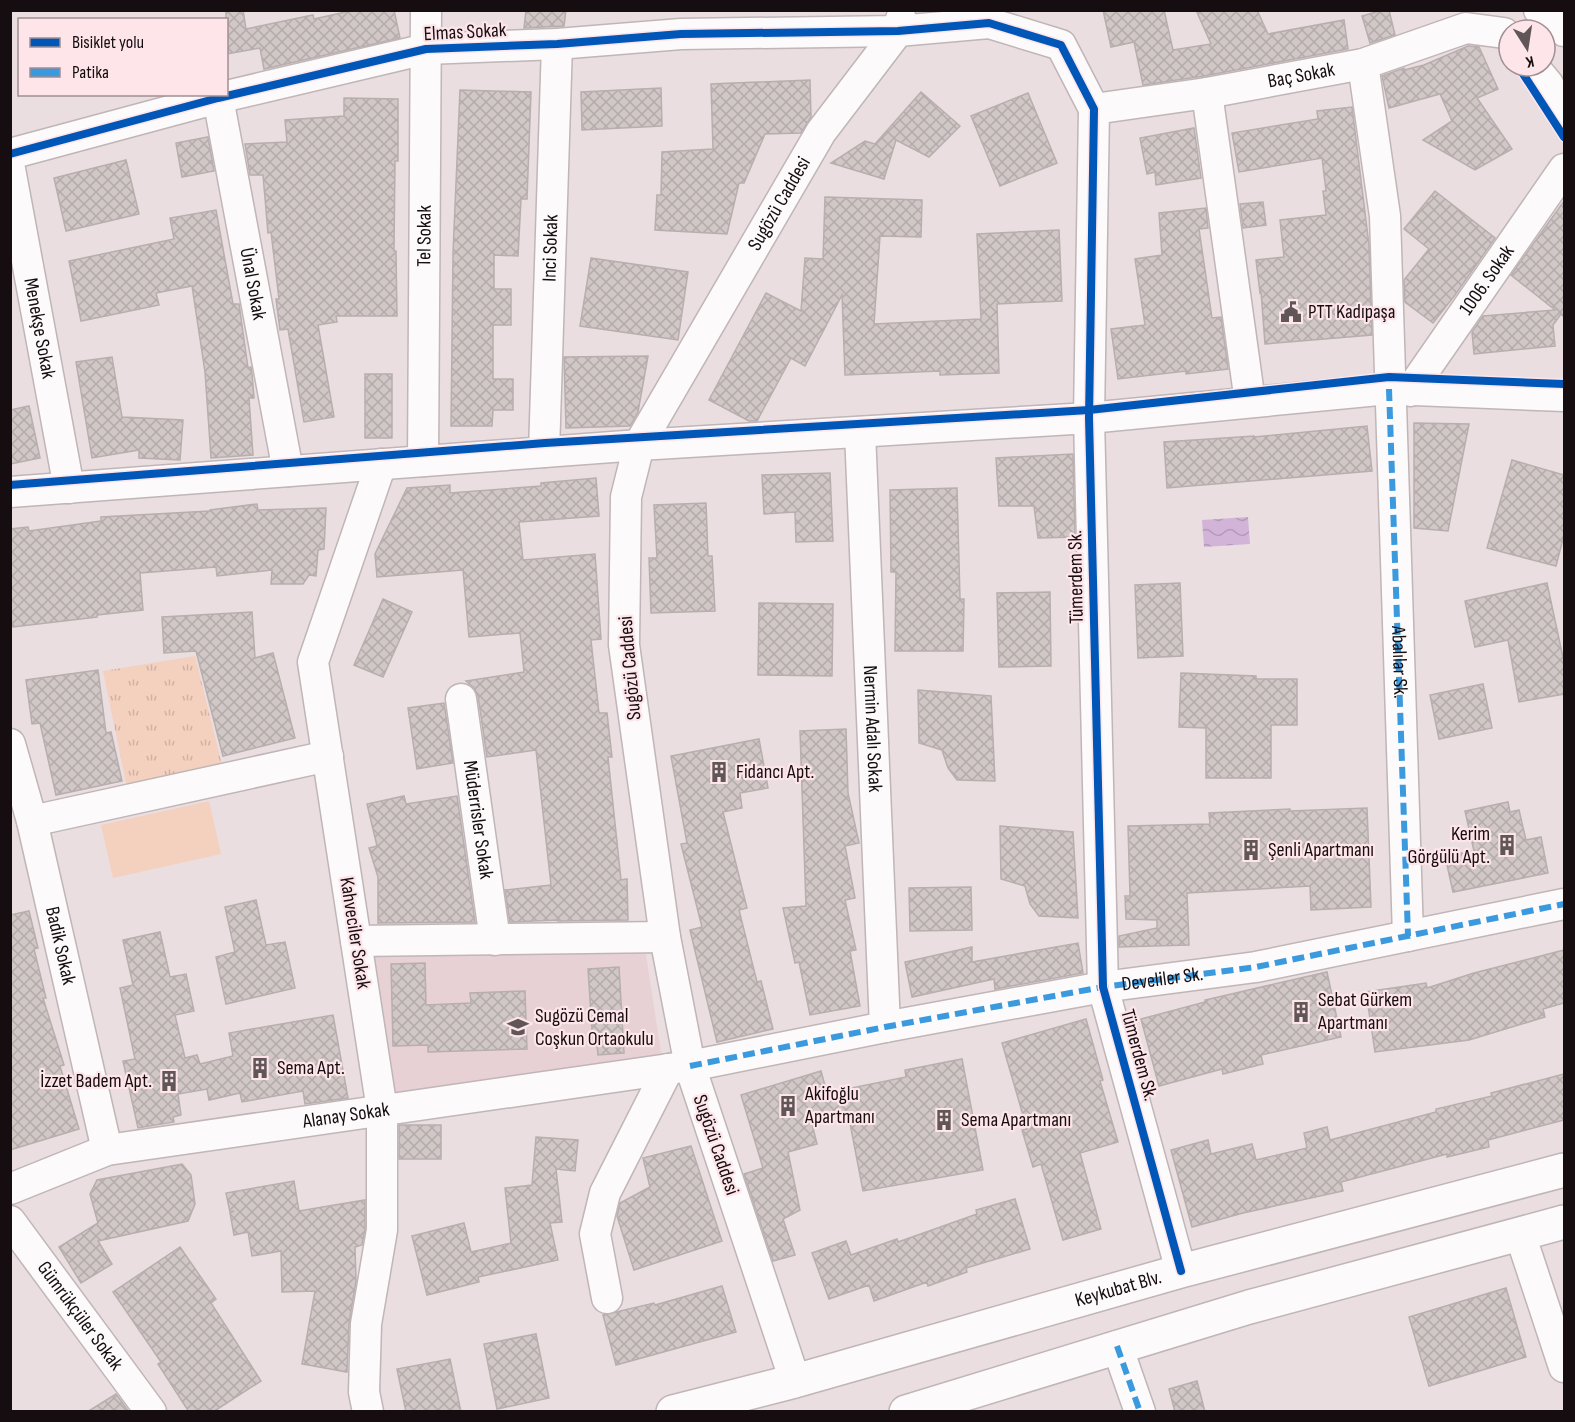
<svg xmlns="http://www.w3.org/2000/svg" width="1575" height="1422" viewBox="0 0 1575 1422" font-family="'Sofia Sans Condensed',sans-serif">
<style>
.built{fill:#e8d1d5}
.green{fill:#f4d0bf}
.park{fill:url(#park-tufts)}
.water{fill:url(#water-waves)}
.building{fill:url(#building-cross-hatch);stroke:#b8aeae;stroke-width:1.5}
.lines{fill:none;stroke-linecap:round;stroke-linejoin:round}
.minor-casing{stroke:#c0b5b7;stroke-width:33}
.highway-casing{stroke:#c0b5b7;stroke-width:36}
.minor{stroke:#fcfafa;stroke-width:30}
.highway{stroke:#fcfafa;stroke-width:33}
.quiet{stroke:#3b99de;stroke-width:6;stroke-dasharray:12 6;stroke-linecap:butt}
.cycleway-casing{stroke:#fee5ea;stroke-width:11}
.cycleway{stroke:#0057b8;stroke-width:8}
.labels{text-anchor:middle;dominant-baseline:central;stroke-width:4.5;stroke-linejoin:round;paint-order:stroke}
.street-label{font-size:20px;fill:#150d0f;stroke:#fee5ea}
.poi-label{font-size:20px;fill:#150d0f;stroke:#fee5ea;text-anchor:start}
</style>
<defs>
<pattern id="park-tufts" width="24" height="20" patternUnits="userSpaceOnUse" patternTransform="scale(1.5)"><rect width="24" height="20" fill="#f4d0bf"/><path d="M3 7l-1-3M5 7V3M7 7l1-3M15 17l-1-3M17 17v-4M19 17l1-3" fill="none" stroke="#d0b1a3"/></pattern>
<pattern id="water-waves" width="16" height="10" patternUnits="userSpaceOnUse" patternTransform="scale(1.5)"><rect width="16" height="10" fill="#d3b4d9"/><path d="M0 5q4-4 8 0t8 0" fill="none" stroke="#b49ab9"/></pattern>
<pattern id="building-cross-hatch" width="8" height="8" patternUnits="userSpaceOnUse" patternTransform="scale(1.5)"><rect width="8" height="8" fill="#d1c7c7"/><path d="M0 0l8 8M0 8l8-8" fill="none" stroke="#b3aaaa"/></pattern>
</defs>
<rect width="100%" height="100%" fill="#eadee0"/>
<path class="built" d="M645,948l17,111 -271,34 -19,-98 2,-44z"/>
<path class="green" d="M209,801l12,53 -108,24 -12,-53z"/>
<path class="park" d="M195,656l29,117 -96,20 -25,-122z"/>
<path class="water" d="M1248,517l2,27 -46,3 -2,-27z"/>
<g class="building">
<path d="M226,10h17l3,19 67,-14 1,4 40,-9h40l6,28 -136,31 -4,-21 -34,6z"/>
<path d="M526,10h40l-2,16 -40,2z"/>
<path d="M1103,10h61l9,40 38,-6 -15,-34h61l11,24 76,-14 4,29 -144,27 -61,9 -9,-43 -23,5z"/>
<path d="M1383,10h6l6,25 -25,8 -8,-27z"/>
<path d="M1468,46l11,1 19,42 -21,9 35,51 -37,21 -52,-30 29,-19 -12,-27 -51,14 -7,-32 22,-8v2l20,-5z"/>
<path d="M810,80l1,37 -10,16 -36,1 -21,49h-5l-12,51 -72,-4 2,-35h4l1,-43 51,-3 -2,-65z"/>
<path d="M661,88l1,38 -80,4 -1,-38z"/>
<path d="M460,90l71,2 -4,107h-6l-3,57 -24,-1v34h17v36h-18v54h20v31h-20l-1,16h-41l2,-173z"/>
<path d="M921,92l39,34 -31,31 -33,-17 -12,39 -53,-16 34,-22 10,3z"/>
<path d="M1028,93l29,70 -57,23 -29,-70z"/>
<path d="M344,98l54,1v62h-3l-1,90h2l1,65h-61l1,6 -19,3 16,92 -30,5 -16,-93 -8,1 -4,-31h3l-8,-67 -3,1 -5,-58h-13l-5,-31 42,-2 -2,-22 59,-4z"/>
<path d="M1352,107l17,138 3,90 -107,9 -4,-52 -1,1 -4,-33 28,-3 -4,-37 46,-5 -3,-24h3l-4,-33 -83,14 -7,-39 86,-14 -1,-8z"/>
<path d="M1194,128l7,50 -45,7 -1,-13 -8,2 -7,-36z"/>
<path d="M208,137l6,34 -32,6 -6,-34z"/>
<path d="M126,160l13,54 -73,17 -12,-53z"/>
<path d="M1435,191l60,47 -40,57 -22,28 -28,-21 -1,-22 25,-31 -25,-20z"/>
<path d="M825,197l97,3 -1,37 -41,-1 -6,88 107,-5 -4,-85 82,-4 3,71 -65,3 2,69 -59,2v-4l-95,4 -3,-80 -37,71 -14,-8 -34,63h-8l-40,-21 57,-107 35,18 4,-53 18,1z"/>
<path d="M1564,201v116l-3,-3 -8,11 2,21 -81,8 -2,-22 11,-16 72,-6 -44,-35z"/>
<path d="M1263,202l3,23 -23,3 -3,-24z"/>
<path d="M1206,208l2,20 -9,1 13,89 9,-1 7,52 -42,5v-3l-68,8 -7,-50 34,-4 -10,-66 27,-4 -3,-42z"/>
<path d="M216,210l17,94h6l9,64 3,-1 1,7 2,24h-5l4,57 -42,3 -6,-86 -13,-86 -36,7 3,12 -78,16 -12,-60 105,-22 -4,-21z"/>
<path d="M591,258l97,14 -10,68 -98,-14z"/>
<path d="M648,356l-10,56 -8,14 -64,2 -2,-71z"/>
<path d="M112,357l10,60 61,3 -3,40 -41,-2v-8l-47,8 -16,-96z"/>
<rect x="365" y="374" width="27" height="64"/>
<path d="M29,406l11,52 -30,6v-54z"/>
<path d="M1414,423l55,1 -21,107 -34,-3z"/>
<path d="M1367,426l5,45 -205,17 -3,-46 90,-6v1z"/>
<path d="M1073,454l2,83 -37,1 -4,-32h-35l-3,-48z"/>
<path d="M1512,460l52,15v60l-8,31 -69,-18z"/>
<path d="M830,473l3,68 -37,1 -1,-30 -31,2 -2,-39z"/>
<path d="M596,478l3,38 -80,6 4,38 72,-6 6,85 -10,1 8,73h8l5,44h-4l13,123 6,-1 1,41 -70,1v-1l-48,2 -5,-32 46,-5 -15,-135 -49,7 -9,-61 -4,-8 -8,-7 58,-9 -4,-39 -51,4 -6,-67 -86,7 -2,-23 32,-66 43,-3v8l91,-7v-3z"/>
<path d="M957,488l3,111h4l-1,52h-68l1,-79h-5l-1,-82z"/>
<path d="M706,503l2,53h4l3,55 -64,2 -2,-55h8l-3,-53z"/>
<path d="M257,504l1,6 68,-2 -2,41 -6,1 -2,26 -7,-1 -6,9h-32l1,-14 -55,6 -1,-9 -76,6 3,37 -46,5v2l-84,10 -3,-13v-85l18,-2 1,4 72,-10v-4l109,-6v-1z"/>
<path d="M1180,583l3,73 -45,2 -3,-73z"/>
<path d="M1547,583l17,79v32l-45,8 -11,-62 -33,7 -10,-46z"/>
<path d="M1050,592l1,74 -52,1 -2,-74z"/>
<path d="M383,599l29,13 -29,65 -29,-12z"/>
<path d="M759,603l74,1 -1,72 -74,-1z"/>
<path d="M252,612l3,46 18,-5 22,85 -72,18 -27,-105 -32,2 -2,-36z"/>
<path d="M98,670l8,63 5,-1 11,49 -66,14 -16,-72 -8,1 -6,-44z"/>
<path d="M1181,673l75,3v3h41v46h-26v53h-65v-50l-27,-1z"/>
<path d="M1483,684l9,44 -53,11 -9,-44z"/>
<path d="M918,690l73,6 4,85 -38,-1 -9,-12 -6,-18 -23,-7z"/>
<path d="M444,703l9,60 -36,6 -9,-61z"/>
<path d="M846,729l2,64 11,50 -14,3 10,52 -10,2 11,50 -6,1 10,55 -50,9 -11,-53 -4,1 -12,-55 23,-2 -6,-175z"/>
<path d="M759,739l9,49 -28,5 2,15 -19,4 24,96 -8,2 18,72 4,-1 12,48 -56,13 -27,-112 12,-3 -21,-83 6,-1 -16,-87z"/>
<path d="M404,796l2,8 51,-8 18,126 -97,1v-46l-9,-29 8,-2 -10,-42z"/>
<path d="M1508,802l2,10 9,-2 7,30 15,-3 7,36 -95,19 -8,-36 29,-5 -9,-40z"/>
<path d="M1367,808l4,99 -60,3 -1,-24 -123,7 2,52 -70,2v-11l38,-8v-8l-31,-1 -1,-23h5l-2,-70 82,-2 -1,-11 81,-4v2z"/>
<path d="M1000,826l73,6 5,86 -39,-2 -9,-12 -5,-18 -24,-7z"/>
<path d="M971,887l1,43 -62,1 -1,-43z"/>
<path d="M256,900l10,45 19,-3 10,46 -69,16 -10,-47 19,-5 -10,-45z"/>
<path d="M29,911l9,37 -4,1 12,49h-3l21,67 -4,1 19,63 -69,21v-235z"/>
<path d="M160,932l10,45 16,-3 8,37 -19,4 10,43 12,-3 3,9 33,-8 -4,-23 104,-18 15,83 -43,6 -2,-13 -61,11 -2,-9 -31,7 -2,-11 -29,5 3,21 -8,2 1,5 -36,6 -15,-67 12,-2 -15,-71 13,-3 -10,-45z"/>
<path d="M1078,943l5,30 -88,16 -1,-10 -82,18 -7,-35 67,-15v15z"/>
<path d="M1564,950v53l-21,6 2,8 -76,23 -94,12 -9,-60 60,-9 1,5 47,-15z"/>
<path d="M425,963l1,42 45,-2 -1,-10 55,-2 2,58 -99,3v-7l-35,1 -2,-82z"/>
<path d="M619,967l5,86 -26,2 -1,-10h-4l-5,-76z"/>
<path d="M1327,972l14,65 -80,18 2,9 -40,10 -1,-5 -63,17 -18,-67 64,-17v-2z"/>
<path d="M1086,1019l17,61 -3,1 18,61 -38,11 21,76 -38,11 -22,-76 -8,3 -11,-37 5,-1 -25,-86z"/>
<path d="M962,1059l21,111 -120,21 -15,-78 -36,11 5,20 -29,8 12,58 -17,9 12,36 -22,6 -29,-87 19,-6 -22,-73 80,-24 6,22 79,-16 -1,-7z"/>
<path d="M1564,1074v46l-76,20 1,7 -42,10v-3l-106,28 2,9 -100,22 -51,14 -21,-77 37,-10 3,14 41,-10 4,16 51,-12 -3,-15 23,-6 3,13 106,-28v-3l56,-13 -1,-3z"/>
<rect x="399" y="1125" width="42" height="34"/>
<path d="M536,1137l42,3 -3,31 -19,-2 6,53 -12,1 8,37 -80,17 1,5 -52,13 -15,-59 52,-13 7,29 40,-9 -6,-55 27,-3z"/>
<path d="M691,1146l31,95 -88,29 -17,-54 3,-13 30,-16 -7,-29z"/>
<path d="M182,1164l9,11 4,29 -7,17 -90,20 14,23 -31,19 -22,-36 39,-24 -8,-29 7,-14z"/>
<path d="M294,1181l5,30 66,-11v29l-3,16 -7,2 1,34 -7,42 -2,49 -45,-8 13,-73 -33,1 -1,-41 -29,5 -4,-24 -14,3 -4,-22 4,-2 -4,1 -4,-19z"/>
<path d="M1015,1199l15,50 -64,19 1,4 -39,14 -1,-4 -53,19 -5,-16 -40,14 -17,-46 34,-12 5,14 46,-16 1,3 79,-28 -1,-4z"/>
<path d="M180,1247l36,52 -5,4 50,78 -48,31h-24l-31,-48 3,-2 -48,-70z"/>
<path d="M722,1286l14,46 -120,33 -13,-50 51,-12 1,2z"/>
<path d="M1506,1288l20,69 -97,29 -20,-69z"/>
<path d="M536,1334l13,64 -52,11 -13,-65z"/>
<path d="M450,1359l11,53h-55l-9,-43z"/>
<path d="M1197,1381l8,31h-30l-6,-23z"/>
<path d="M116,1394l13,18h-42z"/>
</g>
<g class="lines">
<defs>
<g id="minor">
<path d="M1539,10l25,21"/>
<path id="s1" d="M1363,64l22,152 23,720"/>
<path d="M1533,66l15,18 16,33"/>
<path d="M1207,93l43,309"/>
<path id="s2" d="M218,98l70,373"/>
<path id="s3" d="M1094,109l113,-16 156,-29 103,-36 38,5"/>
<path d="M10,154l208,-56 208,-49 131,-5 124,-10 217,-3 91,-8 72,22 33,64 -5,309 14,569 78,284"/>
<path id="s4" d="M10,169l59,319"/>
<path id="s5" d="M1410,391l154,-222"/>
<path id="s6" d="M860,432l25,595"/>
<path id="s7" d="M544,452l13,-408"/>
<path id="s8" d="M423,461l3,-451"/>
<path d="M10,492l629,-47 450,-27 300,-29 175,7"/>
<path id="s9" d="M461,699l34,241"/>
<path id="s10" d="M10,744l22,77 75,329"/>
<path d="M32,821l296,-65"/>
<path d="M356,941l309,-4"/>
<path id="s11" d="M10,1189l97,-39 583,-84 195,-39 218,-40 153,-20 308,-63"/>
<path id="s12" d="M10,1221l141,191"/>
<path d="M1520,1234l44,133"/>
<path d="M607,1298l-12,-64 10,-41 63,-124"/>
<path d="M1117,1346l23,66"/>
<path id="s13" d="M795,1381l-105,-315 -25,-129 -41,-292 2,-148 13,-52 5,-9 177,-304 77,-101 3,-12"/>
<path d="M368,1412l-4,-20 2,-68 16,-94v-120l-69,-448 68,-198"/>
</g>
<g id="highway">
<path id="s14" d="M673,1412l122,-31 386,-110 383,-101"/>
<path d="M906,1412l343,-105 315,-85"/>
</g>
</defs>
<use href="#minor" class="minor-casing"/>
<use href="#highway" class="highway-casing"/>
<use href="#minor" class="minor"/>
<use href="#highway" class="highway"/>
<g class="quiet">
<path d="M1389,389l19,547"/>
<path d="M690,1066l195,-39 218,-40 153,-20 308,-63"/>
<path d="M1117,1346l23,66"/>
</g>
<defs>
<g id="cycleway">
<path d="M1518,66l46,71"/>
<path d="M10,154l208,-56 208,-49 131,-5 124,-10 217,-3 91,-8 72,22 33,64 -5,309 14,569 78,284"/>
<path d="M10,485l535,-42 544,-33 300,-33 175,7"/>
</g>
</defs>
<use href="#cycleway" class="cycleway-casing"/>
<use href="#cycleway" class="cycleway"/>
</g>
<defs>
<symbol id="civic-bare" viewBox="-9 -9 18 18"><path d="M-.6-6.5H3V-4.5H.6V-3L4-1V1h2V6H-6V1h2V-1L-.6-3ZM-1.2 2.5V6h2.4V2.5Z" fill="#605658" stroke="#fee5ea" stroke-width="2.5" paint-order="stroke"/></symbol>
<symbol id="building-bare" viewBox="-9 -9 18 18"><path d="M-4-6H4V6H1V3H-1V6H-4ZM-2.5-4.3h1.7v1.8h-1.7ZM.8-4.3h1.7v1.8H.8ZM-2.5-1h1.7V.8h-1.7ZM.8-1h1.7V.8H.8Z" fill="#605658" stroke="#fee5ea" stroke-width="2.5" paint-order="stroke"/></symbol>
<symbol id="school-bare" viewBox="-9 -9 18 18"><path d="M0-5L7-2L0 1L-7-2ZM-4 1L0 2.5L4 1V4Q0 6-4 4Z" fill="#605658" stroke="#fee5ea" stroke-width="2.5" paint-order="stroke"/></symbol>
</defs>
<g fill-rule="evenodd">
<use href="#civic-bare" x="1276" y="297" width="30" height="30"/>
<use href="#building-bare" x="704" y="757" width="30" height="30"/>
<use href="#building-bare" x="1492" y="830" width="30" height="30"/>
<use href="#building-bare" x="1236" y="835" width="30" height="30"/>
<use href="#building-bare" x="1286" y="997" width="30" height="30"/>
<use href="#school-bare" x="503" y="1012" width="30" height="30"/>
<use href="#building-bare" x="245" y="1053" width="30" height="30"/>
<use href="#building-bare" x="154" y="1066" width="30" height="30"/>
<use href="#building-bare" x="773" y="1091" width="30" height="30"/>
<use href="#building-bare" x="929" y="1105" width="30" height="30"/>
</g>
<g class="labels">
<g class="street-label">
<text transform="translate(465 32) rotate(-3)">Elmas Sokak</text>
<text stroke="none"><textPath href="#s3" startOffset="210">Baç Sokak</textPath></text>
<text stroke="none"><textPath href="#s13" startOffset="1239">Sugözü Caddesi</textPath></text>
<text stroke="none"><textPath href="#s8" startOffset="225">Tel Sokak</textPath></text>
<text stroke="none"><textPath href="#s7" startOffset="204">Inci Sokak</textPath></text>
<text stroke="none"><textPath href="#s5" startOffset="135">1006. Sokak</textPath></text>
<text stroke="none"><textPath href="#s2" startOffset="189">Ünal Sokak</textPath></text>
<text stroke="none"><textPath href="#s4" startOffset="162">Menekşe Sokak</textPath></text>
<text transform="translate(1076 577) rotate(-91)">Tümerdem Sk.</text>
<text stroke="none"><textPath href="#s1" startOffset="600">Abalılar Sk.</textPath></text>
<text transform="translate(630 668) rotate(-95)">Sugözü Caddesi</text>
<text stroke="none"><textPath href="#s6" startOffset="297">Nermin Adalı Sokak</textPath></text>
<text stroke="none"><textPath href="#s9" startOffset="122">Müderrisler Sokak</textPath></text>
<text transform="translate(355 933) rotate(81)">Kahveciler Sokak</text>
<text stroke="none"><textPath href="#s10" startOffset="208">Badik Sokak</textPath></text>
<text stroke="none"><textPath href="#s11" startOffset="1174">Develiler Sk.</textPath></text>
<text transform="translate(1139 1055) rotate(75)">Tümerdem Sk.</text>
<text stroke="none"><textPath href="#s11" startOffset="346">Alanay Sokak</textPath></text>
<text transform="translate(716 1145) rotate(71)">Sugözü Caddesi</text>
<text stroke="none"><textPath href="#s14" startOffset="462">Keykubat Blv.</textPath></text>
<text stroke="none"><textPath href="#s12" startOffset="118">Gümrükçüler Sokak</textPath></text>
</g>
<g class="poi-label">
<text x="1308" y="312">PTT Kadıpaşa</text>
<text x="736" y="772">Fidancı Apt.</text>
<text x="1490" y="834" text-anchor="end">Kerim<tspan x="1490" dy="23">Görgülü Apt.</tspan></text>
<text x="1268" y="850">Şenli Apartmanı</text>
<text x="1318" y="1000">Sebat Gürkem<tspan x="1318" dy="23">Apartmanı</tspan></text>
<text x="535" y="1016">Sugözü Cemal<tspan x="535" dy="23">Coşkun Ortaokulu</tspan></text>
<text x="277" y="1068">Sema Apt.</text>
<text x="152" y="1081" text-anchor="end">İzzet Badem Apt.</text>
<text x="805" y="1094">Akifoğlu<tspan x="805" dy="23">Apartmanı</tspan></text>
<text x="961" y="1120">Sema Apartmanı</text>
</g>
</g>
<rect width="1575" height="1422" fill="none" stroke="#150d0f" stroke-width="24"/>
<rect x="18" y="18" width="210" height="78" fill="#fee5ea" stroke="#a18f92" stroke-width="1.5"/>
<rect x="30" y="38" width="30" height="9" fill="#0057b8" stroke="#a18f92" stroke-width="1.5"/>
<text x="72" y="48" font-size="18" fill="#150d0f">Bisiklet yolu</text>
<rect x="30" y="68" width="30" height="9" fill="#3b99de" stroke="#a18f92" stroke-width="1.5"/>
<text x="72" y="78" font-size="18" fill="#150d0f">Patika</text>
<g transform="translate(1527 48) rotate(168)"><circle r="28" fill="#fee5ea" stroke="#a18f92" stroke-width="1.5"/>
<path d="M0-4.5L10 22L0 15L-10 22Z" fill="#605658"/>
<text y="-9" font-size="16" font-weight="bold" text-anchor="middle" fill="#150d0f">K</text>
</g>
</svg>
